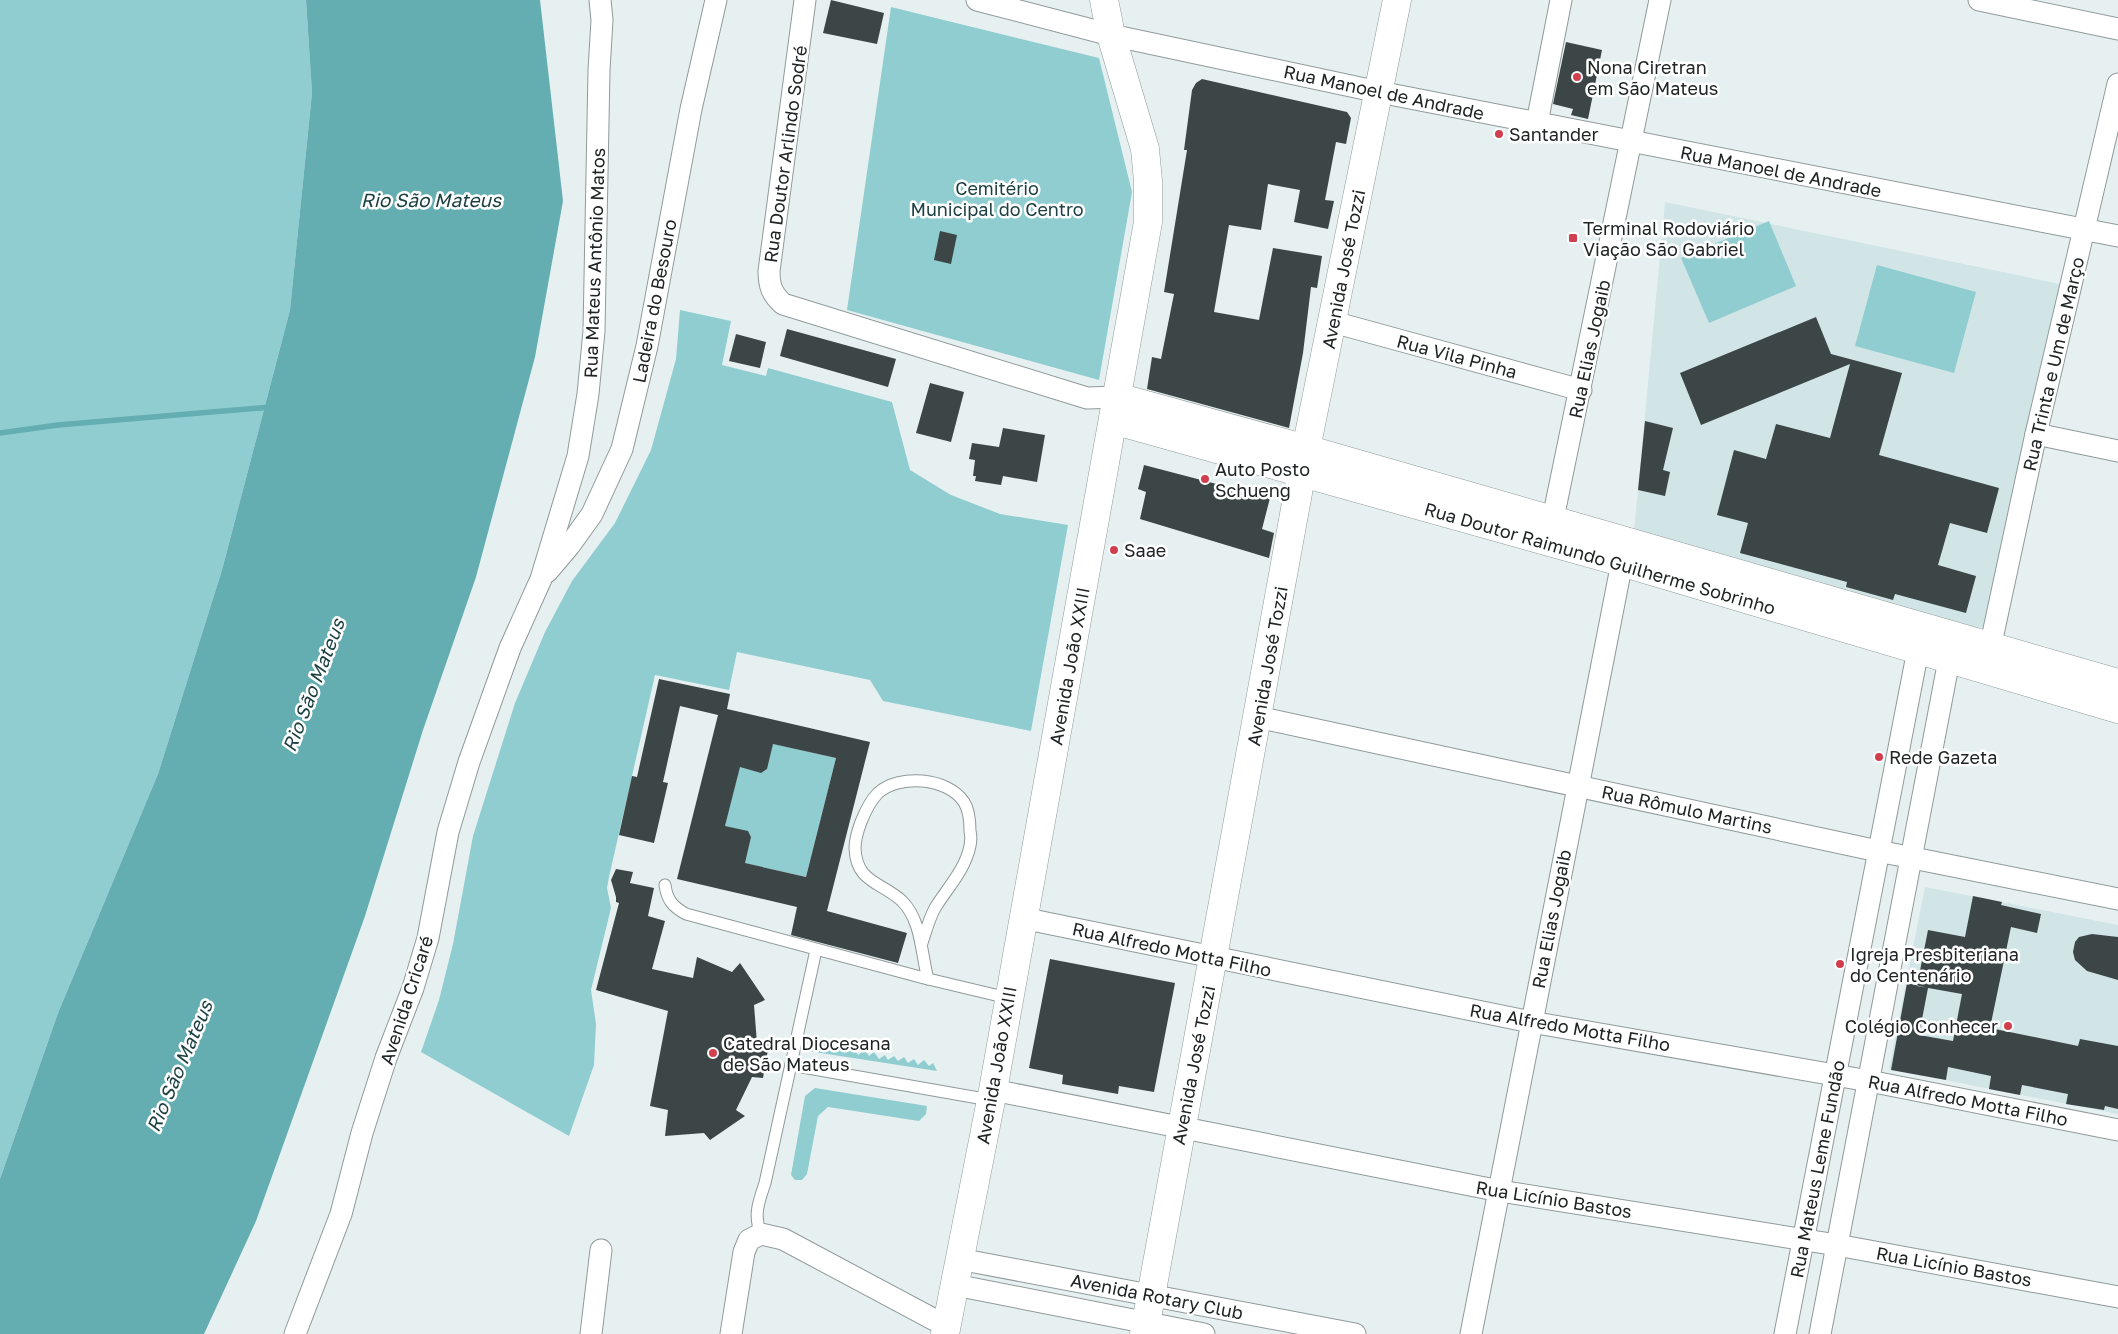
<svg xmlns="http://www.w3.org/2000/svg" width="2118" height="1334" viewBox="0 0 2118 1334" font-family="'Golos Text',sans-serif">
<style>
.built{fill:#d1e5e6}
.green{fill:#90cdd0}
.water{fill:#64adb0}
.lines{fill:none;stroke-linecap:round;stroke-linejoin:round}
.stream{stroke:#64adb0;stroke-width:5.5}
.building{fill:#3d4646;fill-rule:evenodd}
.service-casing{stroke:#909a9a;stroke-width:13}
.minor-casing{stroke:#909a9a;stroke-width:23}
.tertiary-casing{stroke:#909a9a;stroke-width:29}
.service{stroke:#fff;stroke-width:11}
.minor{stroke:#fff;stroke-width:21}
.tertiary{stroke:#fff;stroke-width:28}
.poi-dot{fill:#cf3f4d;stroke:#fff;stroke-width:2}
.labels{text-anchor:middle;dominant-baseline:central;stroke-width:5;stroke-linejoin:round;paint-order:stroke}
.poi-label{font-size:18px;fill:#202424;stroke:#fff;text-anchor:start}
.street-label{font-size:18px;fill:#202424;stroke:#fff}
.park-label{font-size:18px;fill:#1d4143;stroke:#fff}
.water-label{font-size:19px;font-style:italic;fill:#1b3f40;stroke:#fff}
</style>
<rect width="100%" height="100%" fill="#e6f0f1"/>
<g class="built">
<path d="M1665,202l395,82 -75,342 -12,3 -339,-97z"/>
<path d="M1925,887l193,38v189l-229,-45z"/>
</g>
<g class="green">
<path d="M0,0h306l6,93 -22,217 -68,260 -64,204 -100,239 -58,166z"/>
<path d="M891,7l208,51 33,134 -33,188 -252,-70z"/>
<path d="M1769,221l27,65 -87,37 -28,-65z"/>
<path d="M1877,265l99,27 -22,81 -99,-27z"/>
<path d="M680,310l51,11 -9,44 44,11 2,-8 124,34 18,68 41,25 49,19 68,11 -37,206 -148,-30 -13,-21 -133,-28 -8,38 -74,-15 -46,202 -2,11 4,20 -20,82 5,34 -2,41 -25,71 -148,-84 18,-52 14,-56 20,-108 42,-133 30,-71 27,-51 43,-58 36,-73 25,-91z"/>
<path d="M747,738l89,20 -30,119 -89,-20z"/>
<path d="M814,1041l4,6 6,-4 5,7 5,-5 4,5 6,-4 4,6 6,-4 4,7 7,-5 4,6 5,-4 5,7 6,-4 3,5 6,-4 4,5 6,-4 4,6 6,-4 4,6 6,-5 5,6 4,-3 4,8 -129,-20v-5z"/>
<path d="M815,1088l112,18 -1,8 -7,7 -91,-14 -10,9 -11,58 -5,6h-7l-4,-5 14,-79z"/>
</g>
<path class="water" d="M306,0h234l23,201 -28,156 -59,220 -53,153 -58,186 -109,305 -52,113h-204v-155l58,-166 100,-239 64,-204 68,-260 22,-217z"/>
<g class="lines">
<path class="stream" d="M0,433l58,-8 214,-18"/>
</g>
<g class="building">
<path d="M831,0l53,13 -7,31 -54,-11z"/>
<path d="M1566,42l36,8 -14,69 -17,-4 2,-6 -20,-5z"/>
<path d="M1202,79l145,33 4,6 -5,26 -10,-2 -11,58 9,1 -6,28 -34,-7 6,-32 -32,-6 -7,46 -32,-5 -15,87 45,8 14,-72 49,8 -5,32 -6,-1 -8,66 -14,75 -142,-39 5,-32 9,2 13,-65 -10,-2 23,-142h-3l8,-60 4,-7z"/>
<path d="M940,231l17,4 -6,29 -17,-4z"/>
<path d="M1816,317l15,37 71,19 -23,82 120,33 -12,45 -37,-10 -12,42 38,11 -10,37 -71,-19 -2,6 -47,-13 1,-5 -107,-29 8,-30 -31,-8 17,-65 32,9 10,-35 54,14 20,-74 -149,61 -21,-52z"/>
<path d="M787,329l109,30 -8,28 -108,-31z"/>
<path d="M736,334l30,8 -6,26 -31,-7z"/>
<path d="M930,383l34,9 -13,50 -35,-9z"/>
<path d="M1645,421l28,7 -10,42 7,2 -5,24 -27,-6z"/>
<path d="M1003,428l42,7 -8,47 -34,-6 -2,9 -26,-4 1,-5h-3l2,-16 -6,-1 3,-16 27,4z"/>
<path d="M1144,465l126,33 -8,31 12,4 -5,25 -129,-39 6,-27 -8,-3z"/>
<path d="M659,679l71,15 -3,15 143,33 -43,169 80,22 -9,30 -107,-28 6,-28 -120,-28 41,-164 -38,-9 -17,76 5,1 -14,60 -35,-8 13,-59 5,1zM773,744l63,14 -30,119 -61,-14 6,-26 -3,-6 -23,-5 15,-59 21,6 6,-4z"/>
<path d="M616,869l17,3 -3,11 24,5 -6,28 17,5 -13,48 41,9 4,-21 35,15 8,-9 25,37 -11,5 3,38 12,1 -6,34 -11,-1 -16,33 9,6 -35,24 -6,-7 -39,3 3,-26 -18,-4 18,-95 -72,-21 23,-87 -3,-1v-5l-5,-17z"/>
<path d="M1973,896l29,6 -1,3 40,9 -4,19 -26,-6 -21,101 88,18 2,-7 38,7v63l-13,-3 -1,4 -38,-6 2,-10 -46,-9 -2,10 -31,-6 2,-13 -43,-9 -2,13 -55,-10 16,-87 21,5 -9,47 34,6 9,-47 -45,-8 11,-56 37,7z"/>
<path d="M2092,934l26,3v43l-31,-9 -12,-11 -2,-8 2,-10 4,-5z"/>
<path d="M1050,959l125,24 -21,109 -35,-6 -1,8 -56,-10 1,-9 -34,-7z"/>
</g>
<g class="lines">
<defs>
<g id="service">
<path d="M665,885c2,15 8,22 21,29l238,64 84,20"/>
<path d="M922,943c4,-12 7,-24 13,-35 13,-21 30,-38 35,-62 1,-5 1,-11 0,-15 0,-10 -1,-21 -6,-29 -17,-25 -65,-28 -86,-9 -8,8 -13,19 -17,29 -3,8 -6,18 -6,26 1,35 27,34 47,53 20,20 19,53 26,78"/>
<path d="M791,1065l199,35"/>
<path d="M761,1234c-8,-19 -2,-33 4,-51l51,-233"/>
</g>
<g id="minor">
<path d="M805,0l-36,271c0,15 3,23 14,33l304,94 30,-1"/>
<path d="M977,0l134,35 268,57 739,144"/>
<path d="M1979,0l139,29"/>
<path d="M1537,123l24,-123"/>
<path d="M1333,322l248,68"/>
<path d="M2036,434l82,17"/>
<path d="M1550,533l110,-533"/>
<path d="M547,572l22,-26 23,-32 30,-65 25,-103 44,-237 25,-109"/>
<path d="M1987,662l49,-228 82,-350"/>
<path d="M1257,717l621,134 240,48"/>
<path d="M1022,918l509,104 338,59 249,49"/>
<path d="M993,1090l507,101 337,54 281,52"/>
<path d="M959,1259l396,75"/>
<path d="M955,1285l249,49"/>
<path d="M295,1334l46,-120 21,-81 24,-75 27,-70 15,-50 20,-106 21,-70 41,-114 31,-69 37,-123 10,-62 6,-63 5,-261 3,-50 -2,-20"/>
<path d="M591,1334l10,-84"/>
<path d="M731,1334l13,-82 5,-12 12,-6 22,5 163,87"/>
<path d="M1471,1334l154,-787"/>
<path d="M1785,1334l133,-684"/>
<path d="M1820,1334l129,-674"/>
</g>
<g id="tertiary">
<path d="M1117,397l189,52 812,234"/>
<path d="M1113,420l508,142 497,147"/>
<path d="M945,1334l48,-244 155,-868v-41l-3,-32 -34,-114 -7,-35"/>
<path d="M1144,1334l162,-885 91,-449"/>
</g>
</defs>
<use href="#service" class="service-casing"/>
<use href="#minor" class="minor-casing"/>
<use href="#tertiary" class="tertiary-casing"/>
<use href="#service" class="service"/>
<use href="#minor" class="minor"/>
<use href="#tertiary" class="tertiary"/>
</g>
<g class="poi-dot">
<circle cx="1577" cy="77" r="5"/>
<circle cx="1499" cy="134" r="5"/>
<rect x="1568" y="233" width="10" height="10" rx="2.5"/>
<circle cx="1205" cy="479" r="5"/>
<circle cx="1114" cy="550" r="5"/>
<circle cx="1879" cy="757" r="5"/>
<circle cx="1840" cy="964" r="5"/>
<circle cx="2008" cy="1026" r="5"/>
<circle cx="713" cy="1053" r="5"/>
</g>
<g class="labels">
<g class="poi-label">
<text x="1587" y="67">Nona Ciretran<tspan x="1587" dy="21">em São Mateus</tspan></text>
<text x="1509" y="134">Santander</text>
<text x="1583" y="228">Terminal Rodoviário<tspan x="1583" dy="21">Viação São Gabriel</tspan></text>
<text x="1215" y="469">Auto Posto<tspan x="1215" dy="21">Schueng</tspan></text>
<text x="1124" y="550">Saae</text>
<text x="1889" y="757">Rede Gazeta</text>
<text x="1850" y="954">Igreja Presbiteriana<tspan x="1850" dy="21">do Centenário</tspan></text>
<text x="1998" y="1026" text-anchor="end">Colégio Conhecer</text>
<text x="723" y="1043">Catedral Diocesana<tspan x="723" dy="21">de São Mateus</tspan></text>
</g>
<g class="street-label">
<text transform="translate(1384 92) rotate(12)">Rua Manoel de Andrade</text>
<text transform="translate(785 154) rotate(-82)">Rua Doutor Arlindo Sodré</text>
<text transform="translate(1781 171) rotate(11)">Rua Manoel de Andrade</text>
<text transform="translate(594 263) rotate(-88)">Rua Mateus Antônio Matos</text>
<text transform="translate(1343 269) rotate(-79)">Avenida José Tozzi</text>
<text transform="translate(654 301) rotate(-79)">Ladeira do Besouro</text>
<text transform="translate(1589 349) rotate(-78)">Rua Elias Jogaib</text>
<text transform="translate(1457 356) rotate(15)">Rua Vila Pinha</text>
<text transform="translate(2053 364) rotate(-77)">Rua Trinta e Um de Março</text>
<text transform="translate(1600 558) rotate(16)">Rua Doutor Raimundo Guilherme Sobrinho</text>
<text transform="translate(1069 666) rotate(-80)">Avenida João XXIII</text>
<text transform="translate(1267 666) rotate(-80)">Avenida José Tozzi</text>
<text transform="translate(1687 809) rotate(12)">Rua Rômulo Martins</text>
<text transform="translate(1551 919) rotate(-79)">Rua Elias Jogaib</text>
<text transform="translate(1172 949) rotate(12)">Rua Alfredo Motta Filho</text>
<text transform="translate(406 1000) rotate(-72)">Avenida Cricaré</text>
<text transform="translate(1570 1027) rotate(10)">Rua Alfredo Motta Filho</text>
<text transform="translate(996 1065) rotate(-80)">Avenida João XXIII</text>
<text transform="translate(1193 1065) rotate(-79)">Avenida José Tozzi</text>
<text transform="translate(1968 1100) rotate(11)">Rua Alfredo Motta Filho</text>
<text transform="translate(1817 1169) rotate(-79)">Rua Mateus Leme Fundão</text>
<text transform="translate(1554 1199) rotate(9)">Rua Licínio Bastos</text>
<text transform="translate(1954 1266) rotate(10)">Rua Licínio Bastos</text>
<text transform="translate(1157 1296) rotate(11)">Avenida Rotary Club</text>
</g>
<g class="park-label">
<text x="997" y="188">Cemitério<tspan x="997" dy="21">Municipal do Centro</tspan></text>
</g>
<g class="water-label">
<text x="431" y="199">Rio São Mateus</text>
<text transform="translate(313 685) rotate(-69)">Rio São Mateus</text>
<text transform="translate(179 1066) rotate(-67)">Rio São Mateus</text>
</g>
</g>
</svg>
